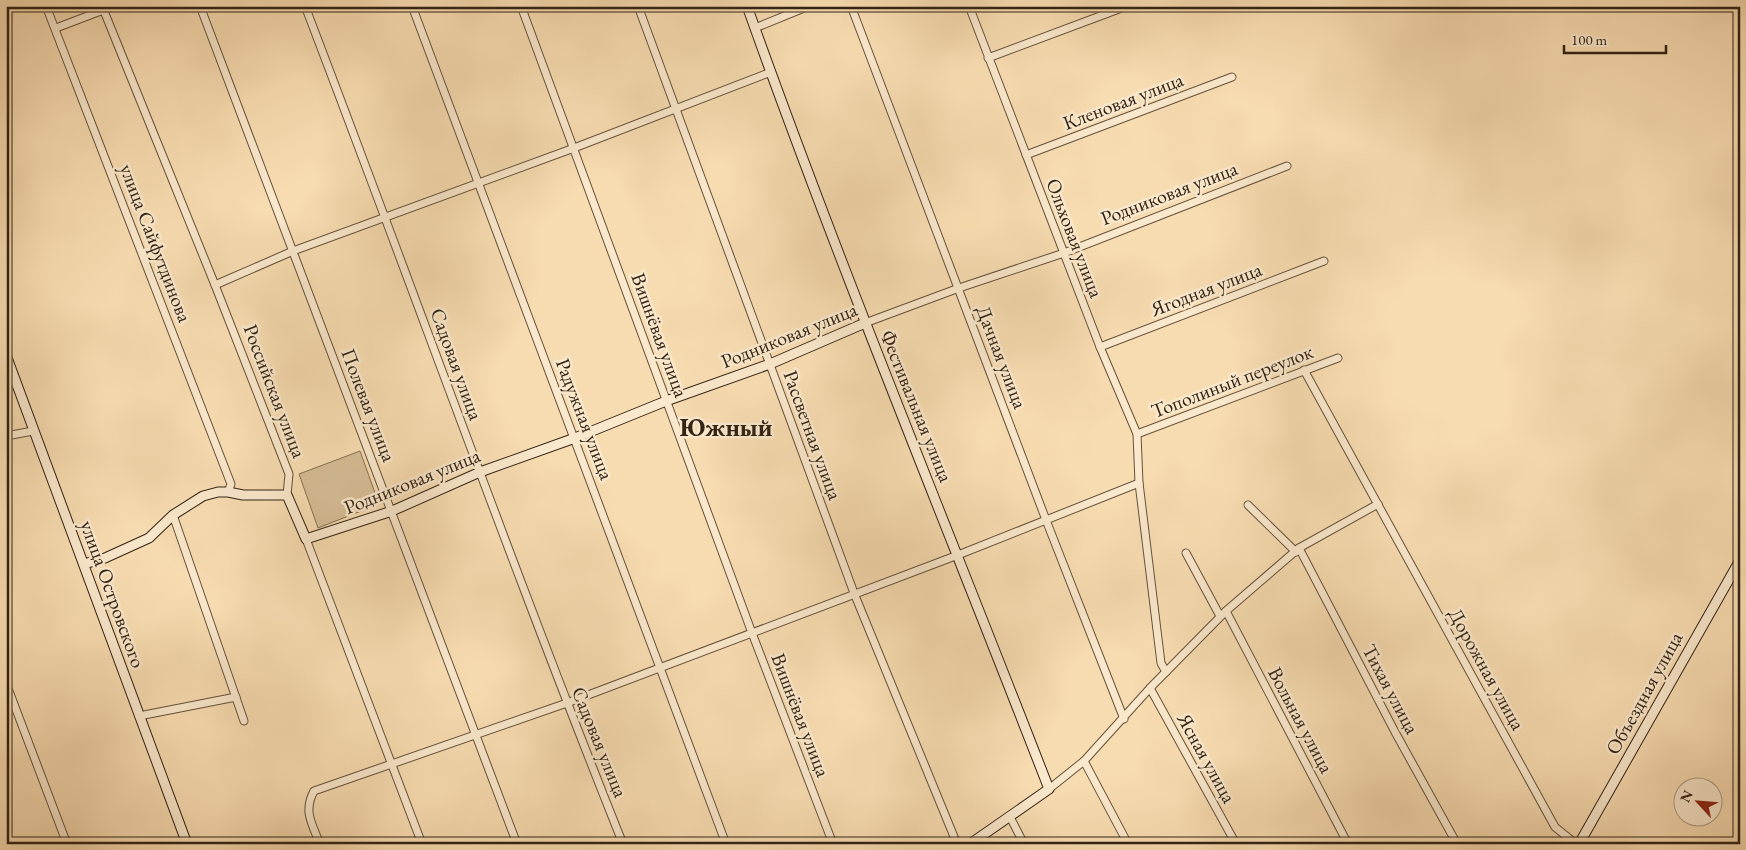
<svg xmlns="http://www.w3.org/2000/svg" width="1746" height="850" viewBox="0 0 1746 850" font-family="'EB Garamond',serif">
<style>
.green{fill:#d6bd96;stroke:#847055}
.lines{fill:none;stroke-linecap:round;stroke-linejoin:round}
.street-casing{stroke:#64513b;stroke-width:9}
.secondary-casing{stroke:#322314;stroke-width:11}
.street{stroke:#fae8cc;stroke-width:7}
.secondary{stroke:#fae8cc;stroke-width:9}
.labels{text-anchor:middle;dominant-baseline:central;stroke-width:5;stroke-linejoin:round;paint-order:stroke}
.street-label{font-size:20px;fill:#322314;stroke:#fae8cc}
.district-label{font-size:25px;font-weight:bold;fill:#322314;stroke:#fae8cc}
</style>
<rect width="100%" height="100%" fill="#f8dcb1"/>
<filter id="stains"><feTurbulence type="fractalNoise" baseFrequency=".004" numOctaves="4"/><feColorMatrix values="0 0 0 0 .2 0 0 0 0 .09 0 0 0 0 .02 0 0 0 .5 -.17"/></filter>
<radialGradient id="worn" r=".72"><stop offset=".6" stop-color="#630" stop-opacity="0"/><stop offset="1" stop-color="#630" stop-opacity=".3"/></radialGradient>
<path class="green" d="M360,451l19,53 -61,24 -19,-54z"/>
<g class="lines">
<defs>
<g id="street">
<path d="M46,6l185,478 -3,8"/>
<path d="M200,6l317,838"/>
<path d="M305,6c107,279 207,561 318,838"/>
<path d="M412,6l314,838"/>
<path d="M521,6l231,627 81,211"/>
<path d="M638,6l216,587 103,251"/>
<path d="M851,6l195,514 78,199"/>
<path d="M969,6l131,341 37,87 2,49 22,180 5,9"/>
<path d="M104,11l111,274 74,189 -2,21"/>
<path d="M56,28l58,-22"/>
<path d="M755,28l54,-22"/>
<path d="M988,58l139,-52"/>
<path d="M1026,155l206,-78"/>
<path d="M215,285l78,-34 281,-103 197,-76"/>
<path d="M865,323l94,-35 105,-35 223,-87"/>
<path d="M1100,347l224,-86"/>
<path d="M1304,370l251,457 21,17"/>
<path d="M1137,434l201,-76"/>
<path d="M6,436l27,-5"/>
<path d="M1248,505l48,47"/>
<path d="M173,515l71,206"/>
<path d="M306,539l116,305"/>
<path d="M1299,548l96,184 62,112"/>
<path d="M1186,553l34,63"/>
<path d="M1226,611l122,233"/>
<path d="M6,683l61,161"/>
<path d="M1150,688l86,156"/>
<path d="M139,716l97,-19"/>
<path d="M1084,761l44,83"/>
<path d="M1049,789l35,-28 66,-73 76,-77 73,-63 79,-44"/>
<path d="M1010,817l14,27"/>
<path d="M320,844c-8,-20 -17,-33 -6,-53l253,-88 391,-148 181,-72"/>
</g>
<g id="secondary">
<path d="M747,6c94,264 201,523 302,783l-79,55"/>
<path d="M6,355l181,489"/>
<path d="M84,564l21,-6 44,-20 24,-23 30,-19 15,-4h10l15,3h44l19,44 86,-28 88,-39 95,-34 91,-37 104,-37 95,-41"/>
<path d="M1579,844l161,-284"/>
</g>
</defs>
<use href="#street" class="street-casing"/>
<use href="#secondary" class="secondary-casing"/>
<use href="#street" class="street"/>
<use href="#secondary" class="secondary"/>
</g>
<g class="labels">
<g class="street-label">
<text transform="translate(1123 101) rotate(-21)">Кленовая улица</text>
<text transform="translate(1169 193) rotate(-21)">Родниковая улица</text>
<text transform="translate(1075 238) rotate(69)">Ольховая улица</text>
<text transform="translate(156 243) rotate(69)">улица Сайфутдинова</text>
<text transform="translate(1206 289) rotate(-21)">Ягодная улица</text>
<text transform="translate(660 335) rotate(70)">Вишнёвая улица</text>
<text transform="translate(789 335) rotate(-22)">Родниковая улица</text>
<text transform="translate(1002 357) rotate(69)">Дачная улица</text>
<text transform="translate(457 364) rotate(70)">Садовая улица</text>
<text transform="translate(1232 381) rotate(-21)">Тополиный переулок</text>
<text transform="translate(275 391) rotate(69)">Российская улица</text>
<text transform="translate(369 405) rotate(69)">Полевая улица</text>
<text transform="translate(917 406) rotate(68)">Фестивальная улица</text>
<text transform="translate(585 419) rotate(69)">Радужная улица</text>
<text transform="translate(813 435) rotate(70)">Рассветная улица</text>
<text transform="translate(412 481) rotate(-22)">Родниковая улица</text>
<text transform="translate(113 594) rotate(70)">улица Островского</text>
<text transform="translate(1487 669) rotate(61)">Дорожная улица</text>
<text transform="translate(1391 689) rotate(62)">Тихая улица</text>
<text transform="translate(1644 693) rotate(-61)">Объездная улица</text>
<text transform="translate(801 715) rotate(69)">Вишнёвая улица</text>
<text transform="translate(1301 720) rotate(62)">Вольная улица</text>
<text transform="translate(600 742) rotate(68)">Садовая улица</text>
<text transform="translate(1207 758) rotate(61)">Ясная улица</text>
</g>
<g class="district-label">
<text x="726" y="427">Южный</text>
</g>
</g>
<rect width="1746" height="850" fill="none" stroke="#f8dcb1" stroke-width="25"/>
<rect x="8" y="8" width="1731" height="835" fill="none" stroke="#322314" stroke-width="2.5"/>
<rect x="12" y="12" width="1721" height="825" fill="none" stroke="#322314"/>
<g transform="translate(1698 802) rotate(296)"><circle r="24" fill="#fae8cc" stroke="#aa9982"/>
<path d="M0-4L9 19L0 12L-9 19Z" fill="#8f2418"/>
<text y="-8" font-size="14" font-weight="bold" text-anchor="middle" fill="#322314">N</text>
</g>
<path d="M1564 45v8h102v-8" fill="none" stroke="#322314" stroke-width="2.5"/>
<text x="1571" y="45" font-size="15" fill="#322314" stroke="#fae8cc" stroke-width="4" paint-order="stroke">100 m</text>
<rect width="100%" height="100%" filter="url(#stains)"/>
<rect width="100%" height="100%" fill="url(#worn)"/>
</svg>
